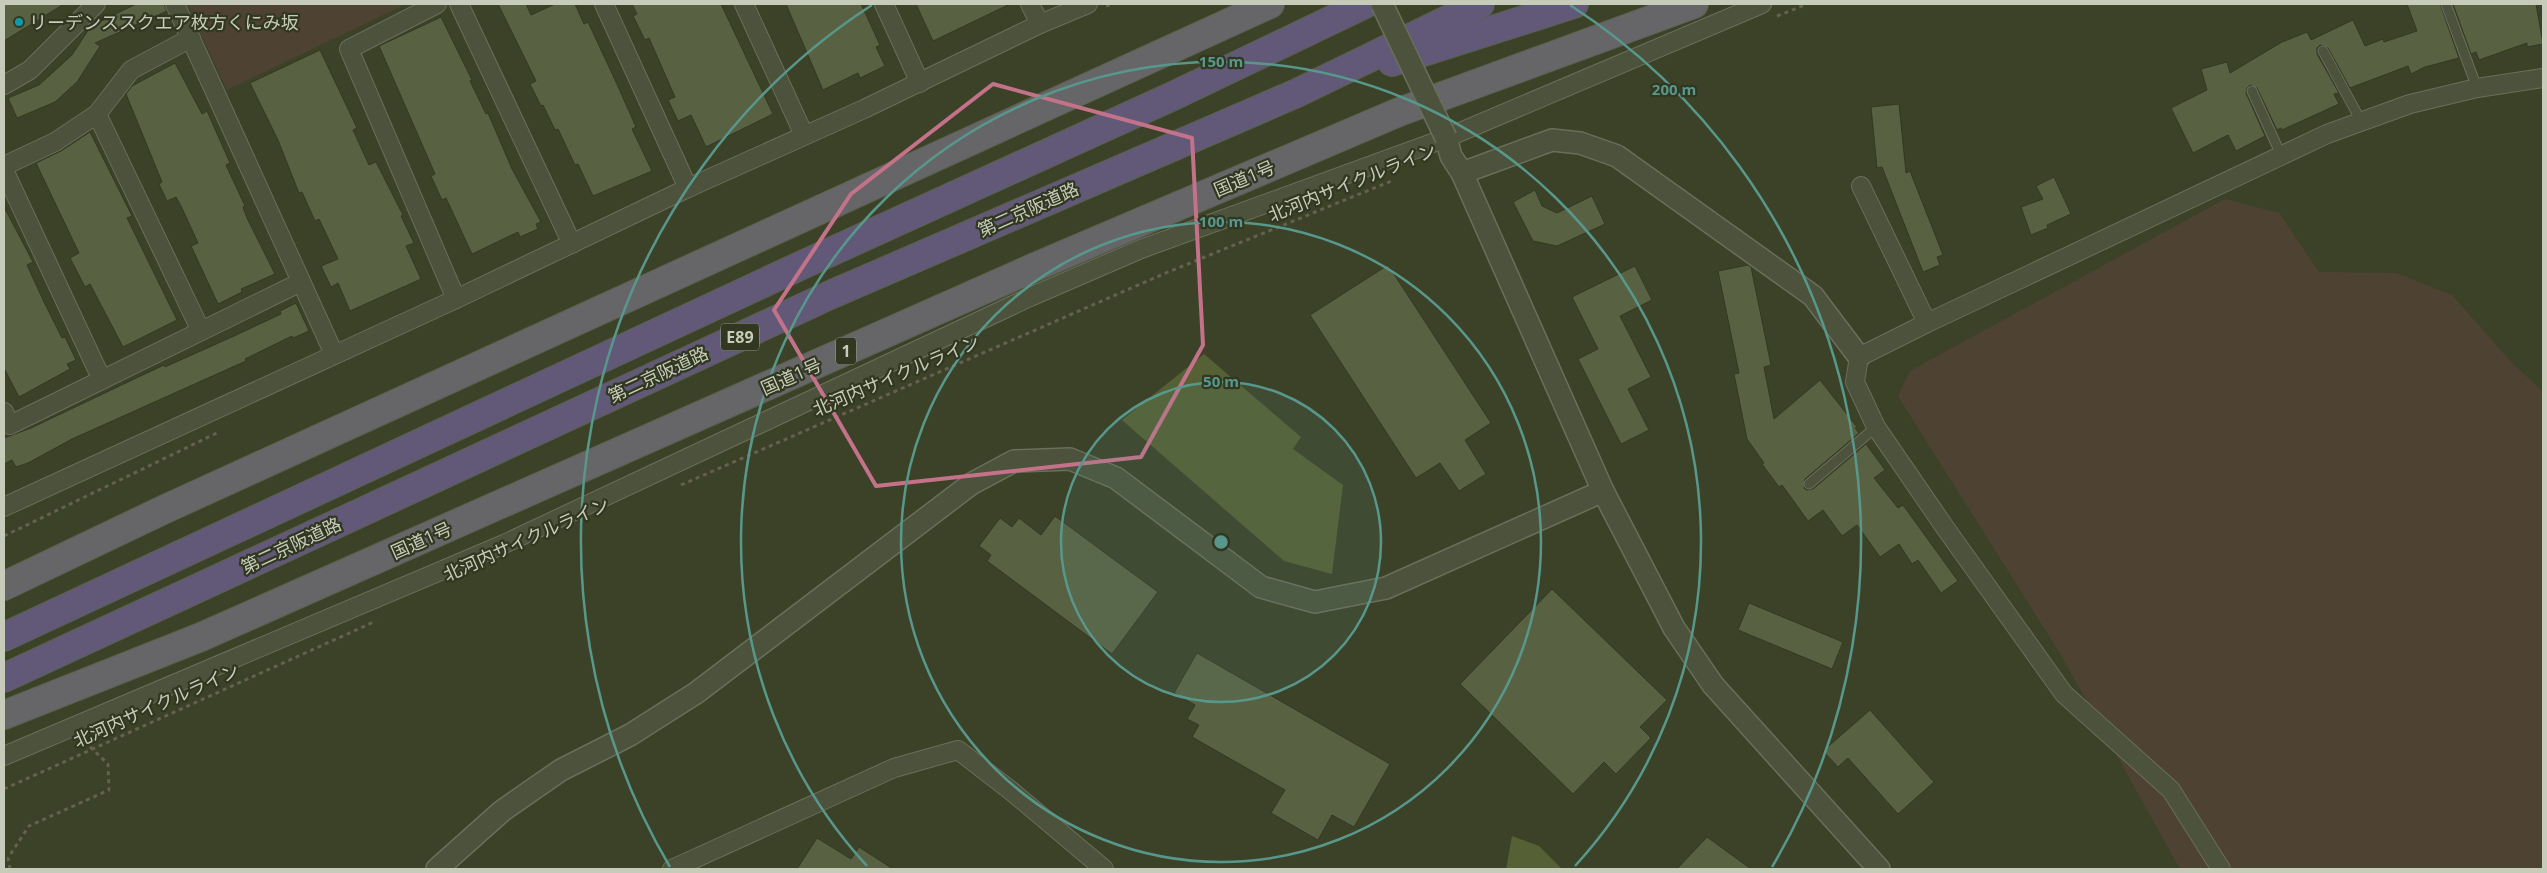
<svg xmlns="http://www.w3.org/2000/svg" width="2547" height="873" viewBox="0 0 2547 873" font-family="'Open Sans','Noto Sans JP',sans-serif">
<style>
.green{fill:#4e4332}
.water{fill:#556035}
.building{fill:#596143;stroke:#333922}
.lines{fill:none;stroke-linecap:round;stroke-linejoin:round}
.service-casing{stroke:#696f5a;stroke-width:11}
.minor-casing{stroke:#696f5a;stroke-width:20}
.tertiary-casing{stroke:#696f5a;stroke-width:24}
.trunk-casing{stroke:#595f49;stroke-width:30}
.motorway-casing{stroke:#595f49;stroke-width:30}
.path{stroke:#66604f;stroke-width:3;stroke-dasharray:4 4;stroke-linecap:butt}
.service{stroke:#4c523b;stroke-width:9}
.minor{stroke:#4c523b;stroke-width:18}
.tertiary{stroke:#4c523b;stroke-width:21}
.trunk{stroke:#666568;stroke-width:28}
.motorway{stroke:#615977;stroke-width:28}
.tertiary-bridge-casing{stroke:#696f5a;stroke-width:24;stroke-linecap:butt}
.tertiary-bridge{stroke:#4c523b;stroke-width:21}
.marked{fill:none;stroke:#c4728a;stroke-width:4;stroke-linejoin:round}
.ring{fill:none;stroke:#58988c;stroke-width:2.5}
.culture-dot{fill:#0f9aa8;stroke:#313720;stroke-width:2}
.labels{text-anchor:middle;dominant-baseline:central;stroke-width:4.5;stroke-linejoin:round;paint-order:stroke}
.shield{fill:#313720;stroke:#999f8b;stroke-width:1}
.shield-label{font-size:16px;font-weight:bold;fill:#c6ccb9}
.poi-label{font-size:18px;fill:#c6ccb9;stroke:#313720;text-anchor:start}
.street-label{font-size:18px;fill:#c6ccb9;stroke:#313720}
.centre{fill:#58988c;stroke:#313720;stroke-width:2.5}
.ring-label{font-size:15px;text-anchor:middle;font-weight:bold;fill:#58988c;stroke:#313720;stroke-width:4.5;stroke-linejoin:round;paint-order:stroke}
</style>
<rect width="100%" height="100%" fill="#3c4227"/>
<g class="green">
<path d="M187,4h219l-179,86z"/>
<path d="M2225,199l54,14 40,59 77,1 56,22 59,67 32,30v477h-363l-119,-214 -163,-259 12,-25z"/>
</g>
<g class="water">
<path d="M1204,354l97,83 -8,12 50,36 -11,89 -48,-13 -162,-141z"/>
<path d="M1512,836l27,10 23,23h-56z"/>
</g>
<g class="building">
<path d="M4,4h60l-60,37z"/>
<path d="M136,4h28l3,7 -72,32 5,3 -23,36 -22,20 -38,16 -9,-20 31,-13 33,-30 19,-29z"/>
<path d="M498,4h28l5,11 24,-11h20l9,20 4,-2 28,60 20,45 -4,2 20,42 -59,25 -15,-32 -3,1 -17,-36 -3,1 -12,-25 -2,1 -11,-22 6,-3z"/>
<path d="M632,4h89l52,110 -67,33 -15,-32 -13,6 -10,-21 7,-3 -26,-59 -4,2 -12,-24 4,-2z"/>
<path d="M786,4h75l19,41 -4,2 9,19 -25,12 -2,-5 -35,17z"/>
<path d="M916,4h94l-77,37z"/>
<path d="M2407,4h33l19,54 -34,9 -14,7 -3,-8 -58,22 -22,-40 -8,-3 -3,3v6l22,39 -5,1 5,10 -57,26 -1,-2 -4,2 -20,-42 -7,-3 -3,3 -1,5 19,43 -29,15 -8,-16 -35,18 -22,-45 36,-18 -6,-21 26,-7 3,11 52,-31 25,-10 4,8 42,-20 12,26 18,-7 1,3 33,-11z"/>
<path d="M2453,4h83l7,40 -16,3v-4l-48,17 -3,-8 -5,2z"/>
<path d="M441,17l31,63 -2,1 16,33 2,-1 24,56 29,53 -5,2 2,5 -18,8 -2,-5 -46,22 -26,-56 -4,2 -11,-24 4,-2 -56,-128z"/>
<path d="M320,50l37,78 -4,2 16,35 7,-3 27,53 -2,1 13,27 -8,3 15,33 -71,32 -12,-28 -7,4 -10,-21 17,-7 -19,-40 -4,2 -13,-29 -3,1 -21,-53 -28,-57z"/>
<path d="M175,63l27,51 5,-3 23,52 -4,2 19,41 -2,1 4,11 28,56 -34,15 1,3 -24,12 -27,-58 7,-3 -17,-37 -5,-9 -9,4 -8,-17 3,-2 -36,-88 6,-8z"/>
<path d="M1899,104l7,69 4,-2 33,84 -6,2 3,8 -17,7 -41,-105 -5,1 -6,-61z"/>
<path d="M90,132l42,84 -5,2 50,102 -54,27 -33,-63 -5,3 -15,-29 9,-5 -43,-90 25,-12z"/>
<path d="M2054,177l17,37 -24,11 1,3 -17,7 -10,-28 22,-8 -7,-13z"/>
<path d="M1535,190l7,16 15,7 35,-17 13,28 -48,22 -24,-5 -20,-39z"/>
<path d="M4,207l29,55 -6,3 17,37 18,36 3,-1 11,23 -9,4 3,5 -51,28 -15,-29z"/>
<path d="M1388,265l103,158 -26,17 21,34 -27,17 -19,-28 -24,15 -106,-163z"/>
<path d="M1748,265l3,2 20,98 -7,2 10,52 46,-39 37,47 -2,1 4,5 -54,46 -1,9 3,2 6,-1 53,-45 19,26 -11,8 24,30 5,-3 55,76 -17,12 -23,-33 -6,4 -13,-20 -19,13 -23,-32 -15,11 -19,-26 -15,11 -26,-36 -3,2 -17,-23 2,-1 -17,-24 -13,-65 5,-1 -21,-102z"/>
<path d="M1635,266l17,34 -32,16 31,61 -23,12 21,41 -28,14 -43,-85 20,-10 -26,-52z"/>
<path d="M296,303l13,28 -16,7 -1,-2 -47,23 1,2 -174,78 -44,24 -12,4 -4,-7 -8,4v-26l27,-10 118,-56 15,-7 1,2 69,-31 47,-22 -1,-3z"/>
<path d="M1055,516l103,76 -46,62 -125,-93 4,-6 -12,-9 21,-28 12,9 7,-9 22,17z"/>
<path d="M1552,589l115,111 -27,27 11,11 -35,36 -12,-12 -31,32 -113,-110z"/>
<path d="M1749,603l94,39 -11,27 -94,-39z"/>
<path d="M1197,653l193,111 -36,63 -22,-12 -14,25 -47,-27 14,-23 -93,-53 7,-12 -12,-6 8,-14 -21,-12z"/>
<path d="M1870,710l64,72 -36,32 -50,-56 -10,9 -15,-16z"/>
<path d="M1707,837l44,32h-74z"/>
<path d="M817,838l34,21 8,-12 34,22h-96z"/>
</g>
<g class="lines">
<defs>
<g id="service">
<path d="M2446,4l31,84"/>
<path d="M2323,51l38,70"/>
<path d="M2252,91l29,64"/>
<path d="M1809,484l67,-57"/>
</g>
<g id="minor">
<path d="M175,4l159,350"/>
<path d="M437,4l-88,45 107,250"/>
<path d="M459,4l113,240"/>
<path d="M604,4l84,184"/>
<path d="M744,4l60,131"/>
<path d="M884,4l36,79"/>
<path d="M1030,4l10,20"/>
<path d="M4,85l26,-15 66,-66"/>
<path d="M97,114l104,217"/>
<path d="M4,166l51,-24 42,-28 34,-44 60,-32"/>
<path d="M4,170l98,210"/>
<path d="M1861,186l66,137"/>
<path d="M4,412l6,13 291,-143"/>
<path d="M4,507l452,-208 232,-111 176,-79 176,-85 48,-20"/>
<path d="M4,756l500,-212 526,-247 111,-48 305,-111 316,-134"/>
<path d="M672,869l222,-101 64,-18 52,40 94,79"/>
<path d="M2221,869l-50,-79 -107,-96 -118,-165 -70,-102 -21,-45 4,-25 68,-34 400,-189 83,-30 67,-16 66,-10"/>
</g>
<g id="tertiary">
<path d="M1446,138l5,18 11,17 141,318 71,137 39,57 166,184"/>
<path d="M1462,173l90,-33 28,3 37,13 196,140 46,61"/>
<path d="M437,869l65,-58 59,-41 69,-35 66,-42 275,-209 43,-23 56,-2 46,19 145,109 54,15 71,-14 217,-97"/>
</g>
<g id="trunk">
<path d="M4,586l159,-76 1107,-506"/>
<path d="M4,715l197,-78 834,-370 364,-155 295,-108"/>
</g>
<g id="motorway">
<path d="M1392,62l182,-58"/>
<path d="M4,637l798,-372 371,-169 192,-92"/>
<path d="M4,678l826,-383 467,-202 183,-89"/>
</g>
</defs>
<use href="#service" class="service-casing"/>
<use href="#minor" class="minor-casing"/>
<use href="#tertiary" class="tertiary-casing"/>
<use href="#trunk" class="trunk-casing"/>
<use href="#motorway" class="motorway-casing"/>
<g class="path">
<path d="M1106,6l6,-2"/>
<path d="M1777,16l30,-12"/>
<path d="M681,485l487,-213 226,-92"/>
<path d="M4,536l215,-104"/>
<path d="M4,789l372,-168"/>
<path d="M10,869l-2,-11 21,-32 80,-36 -1,-26 -23,-22"/>
</g>
<use href="#service" class="service"/>
<use href="#minor" class="minor"/>
<use href="#tertiary" class="tertiary"/>
<use href="#trunk" class="trunk"/>
<use href="#motorway" class="motorway"/>
<defs>
<path id="tertiary-bridge" d="M1382,4l64,134"/>
</defs>
<use href="#tertiary-bridge" class="tertiary-bridge-casing"/>
<use href="#tertiary-bridge" class="tertiary-bridge"/>
</g>
<path class="marked" d="M993,84l199,54 11,207 -62,112 -265,29 -102,-176 77,-116z"/>
<circle cx="1221" cy="542" r="160" fill="#58988c" fill-opacity=".12"/>
<g class="ring">
<circle cx="1221" cy="542" r="160"/>
<circle cx="1221" cy="542" r="320"/>
<path d="M867 866A480 480 0 1 1 1575 866"/>
<path d="M670 867A640 640 0 0 1 872 5M1570 5A640 640 0 0 1 1772 867"/>
</g>
<circle class="culture-dot" cx="19" cy="22" r="5"/>
<g class="labels">
<g class="shield">
<rect x="721" y="323.5" width="38" height="27" rx="4"/>
<rect x="836" y="337.5" width="20" height="27" rx="4"/>
</g>
<g class="shield-label">
<text x="740" y="337">E89</text>
<text x="846" y="351">1</text>
</g>
<g class="poi-label">
<text x="29" y="22">リーデンススクエア枚方くにみ坂</text>
</g>
<g class="street-label">
<text transform="translate(1244 178) rotate(-23)">国道1号</text>
<text transform="translate(1352 182) rotate(-22)">北河内サイクルライン</text>
<text transform="translate(1028 209) rotate(-24)">第二京阪道路</text>
<text transform="translate(658 374) rotate(-25)">第二京阪道路</text>
<text transform="translate(896 375) rotate(-23)">北河内サイクルライン</text>
<text transform="translate(791 376) rotate(-24)">国道1号</text>
<text transform="translate(526 539) rotate(-24)">北河内サイクルライン</text>
<text transform="translate(421 540) rotate(-24)">国道1号</text>
<text transform="translate(291 545) rotate(-25)">第二京阪道路</text>
<text transform="translate(156 705) rotate(-24)">北河内サイクルライン</text>
</g>
</g>
<circle cx="1221" cy="542" r="8" class="centre"/>
<g class="ring-label">
<text x="1221" y="67">150 m</text>
<text x="1674" y="95">200 m</text>
<text x="1221" y="227">100 m</text>
<text x="1221" y="387">50 m</text>
</g>
<rect width="2547" height="873" fill="none" stroke="#c6ccb9" stroke-width="10"/>
</svg>
